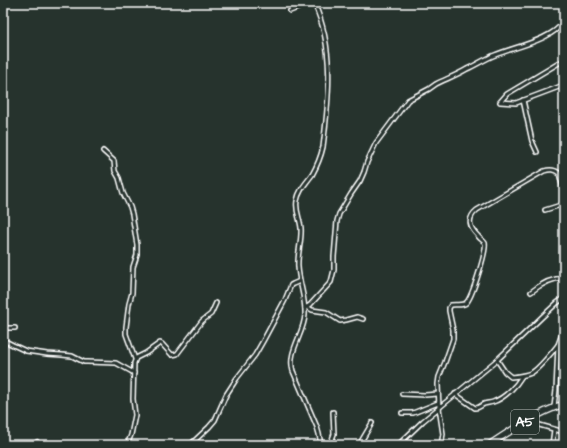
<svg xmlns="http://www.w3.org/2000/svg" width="567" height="448" viewBox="0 0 567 448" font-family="'Architects Daughter',sans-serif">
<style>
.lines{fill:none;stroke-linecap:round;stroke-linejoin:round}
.street-casing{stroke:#fff;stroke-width:6}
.highway-casing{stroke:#fff;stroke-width:8}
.street{stroke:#26332d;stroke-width:3}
.highway{stroke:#26332d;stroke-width:5.5}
.labels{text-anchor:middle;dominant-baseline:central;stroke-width:3.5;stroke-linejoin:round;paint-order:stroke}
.shield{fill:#26332d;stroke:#bec2c0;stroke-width:1}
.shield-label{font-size:14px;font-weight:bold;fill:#fff}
</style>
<rect width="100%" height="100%" fill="#26332d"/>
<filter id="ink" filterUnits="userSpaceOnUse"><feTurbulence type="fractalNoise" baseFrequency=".025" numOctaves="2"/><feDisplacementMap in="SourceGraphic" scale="8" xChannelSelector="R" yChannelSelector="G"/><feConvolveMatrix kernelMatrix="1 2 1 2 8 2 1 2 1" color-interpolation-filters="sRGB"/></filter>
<g filter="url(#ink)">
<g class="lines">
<defs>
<g id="street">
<path d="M314,3c21,45 15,96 9,144 -2,9 -6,19 -11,28 -6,8 -13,15 -15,26 -2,9 3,17 4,27 1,13 -4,26 -3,39 1,16 8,32 7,48 -1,19 -18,37 -12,56l24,56 2,7 2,11"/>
<path d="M290,11l20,-8"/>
<path d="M564,60l-57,34 -7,8 16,1 48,-18"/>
<path d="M523,100l9,41 5,11"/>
<path d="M103,151l11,10 1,10 4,7 4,15 7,14 2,7 5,31v10l-4,12 -1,26 -3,11 -3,23v7l9,25"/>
<path d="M3,203l2,-1"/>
<path d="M545,210l19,-6"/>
<path d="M531,292c10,-8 21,-14 33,-14"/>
<path d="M307,307l5,3 14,2 14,9 6,-1 11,-3 6,2"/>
<path d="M305,308l5,-3 21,-23 3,-12v-13l3,-36 2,-7 12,-20 9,-13 4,-9 3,-10 9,-19 32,-43 21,-11 7,-5c10,-5 21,-9 31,-15 9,-4 18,-10 28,-14 19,-8 58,-15 69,-34"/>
<path d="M3,328h12"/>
<path d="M3,340l10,5 13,6 21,3 15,1 10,1 12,6h3l29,1 18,10"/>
<path d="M497,360l8,12 6,5c7,-1 13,-1 20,-4 8,-4 21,-21 27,-28"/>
<path d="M402,394l23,1 13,-1"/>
<path d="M455,394l20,14c4,0 5,-2 9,-4 3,-1 6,-1 9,-2 12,-4 23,-16 29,-26"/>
<path d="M554,407l2,-17 2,-45 6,-17"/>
<path d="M402,413h11l25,-10"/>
<path d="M529,422l35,10"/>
<path d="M37,442l2,3"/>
<path d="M127,445l4,-10 4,-20 -2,-16 1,-36 2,-5 10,-5 14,-10 2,1 10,11 5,-1 25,-33 9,-7 5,-11"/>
<path d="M190,445l19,-18 6,-7 11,-25 11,-17 18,-23 8,-14 22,-41 6,-15 2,-1 7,-3"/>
<path d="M330,445l4,-11 -1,-22"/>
<path d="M359,445l13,-22"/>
<path d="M398,445l25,-24 74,-61 46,-44 14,-13 7,-5"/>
<path d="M441,445l2,-11 -4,-26 -1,-24 1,-7 6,-15 8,-23v-9l-4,-19v-3l2,-3c5,-1 11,1 15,-2 6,-5 21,-53 19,-60 -1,-2 -5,-4 -7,-7 -8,-8 -12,-17 -1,-26l67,-39c6,-2 10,-2 15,2l5,19"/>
<path d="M552,445l2,-15"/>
</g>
<path id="highway" d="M489,445c24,-16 48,-32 75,-41"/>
</defs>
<use href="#street" class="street-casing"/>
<use href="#highway" class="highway-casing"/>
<use href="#street" class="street"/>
<use href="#highway" class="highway"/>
</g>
</g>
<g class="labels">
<rect class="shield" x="511" y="410" width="28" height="24" rx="3"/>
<g class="shield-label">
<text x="525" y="422">A5</text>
</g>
</g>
<rect width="567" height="448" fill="none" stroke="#26332d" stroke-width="16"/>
<rect x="8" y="8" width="551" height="432" fill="none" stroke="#fff" stroke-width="1.5" filter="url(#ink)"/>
</svg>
